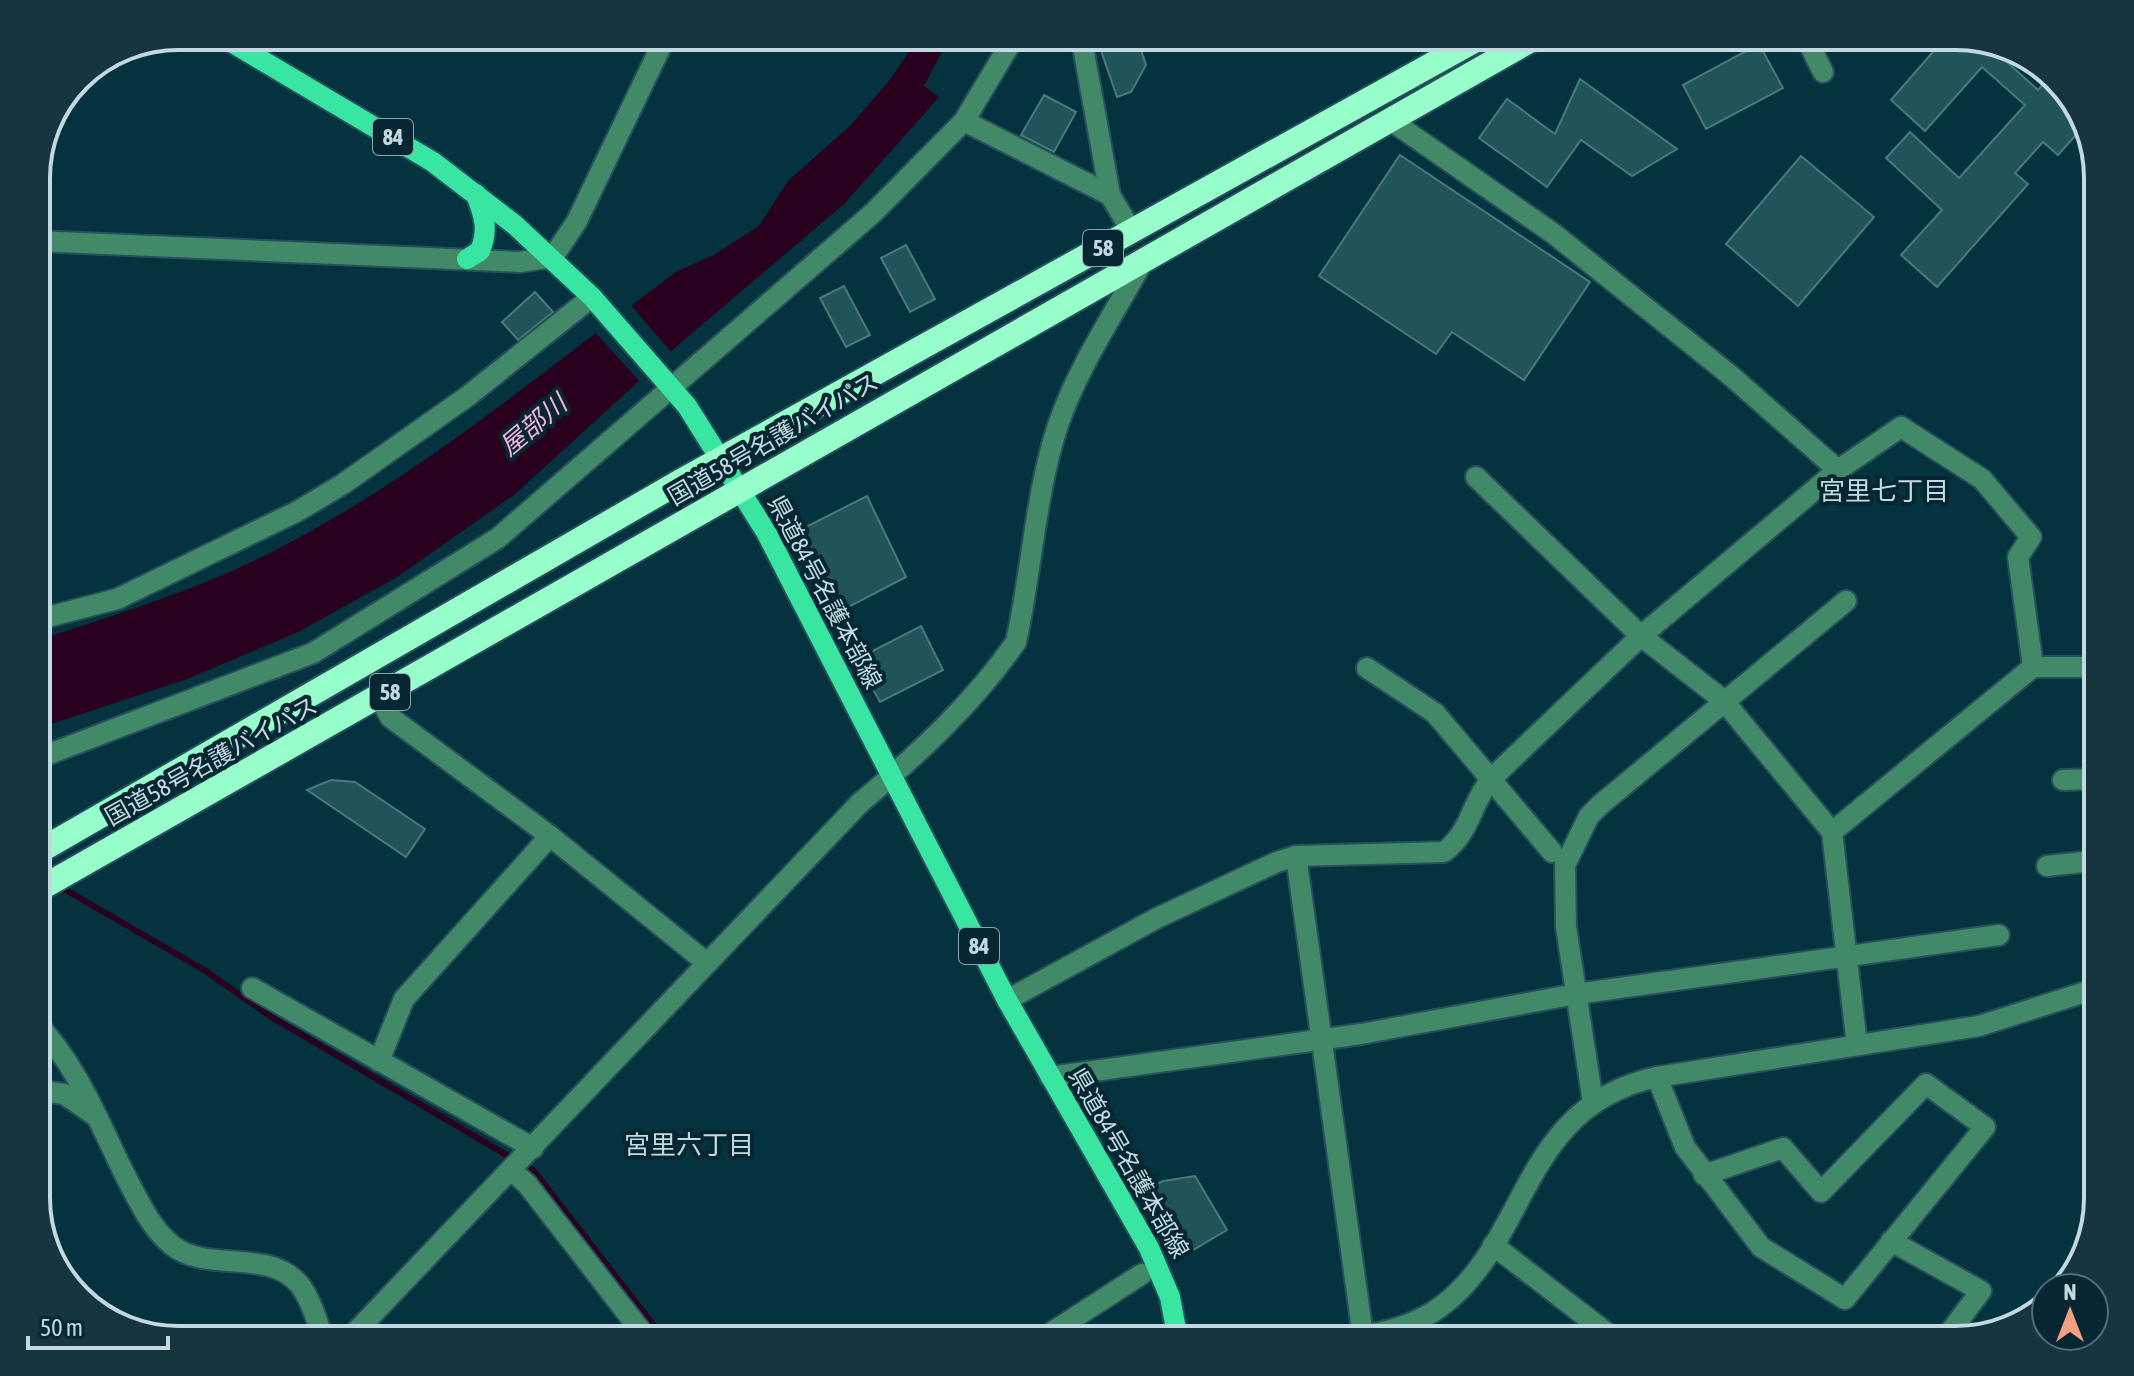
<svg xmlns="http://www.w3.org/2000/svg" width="2134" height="1376" viewBox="0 0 2134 1376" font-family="'Asap Condensed','Noto Sans JP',sans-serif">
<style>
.water{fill:#29001d}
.pier{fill:#04323f}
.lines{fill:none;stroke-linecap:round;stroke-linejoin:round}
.stream{stroke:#29001d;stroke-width:6}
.building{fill:#205458;stroke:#4a797c;stroke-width:2}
.minor-casing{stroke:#26505c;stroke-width:24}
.major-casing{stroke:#26505c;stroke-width:24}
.highway-casing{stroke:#26505c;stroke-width:28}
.minor{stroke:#428968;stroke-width:20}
.major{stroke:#38e6a2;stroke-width:20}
.highway{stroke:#97fdcb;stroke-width:24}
.labels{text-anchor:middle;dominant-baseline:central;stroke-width:8;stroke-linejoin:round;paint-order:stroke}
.shield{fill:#062731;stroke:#8aa4ac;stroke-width:2}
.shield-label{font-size:22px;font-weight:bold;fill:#c3d9e1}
.street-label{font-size:24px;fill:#c3d9e1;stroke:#062731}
.water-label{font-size:26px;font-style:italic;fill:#f9b1de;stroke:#062731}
.neighbourhood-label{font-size:26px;fill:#c3d9e1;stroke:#062731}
.rim{fill:none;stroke:#c3d9e1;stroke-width:4}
</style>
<rect width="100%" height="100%" fill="#04323f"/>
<path class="water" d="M920,36h30l-26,50 15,11 -95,107 -159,135 -170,155 -118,83 -99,55 -111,47 -151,50v-88c81,-27 162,-51 238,-90 145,-74 272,-182 402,-279l38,-17 45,-29 29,-45 63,-56 38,-44z"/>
<path class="pier" d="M628,302l46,53 -32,29 -50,-55z"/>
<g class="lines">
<path class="stream" d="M59,886l145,84 69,48 261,153 131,169"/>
</g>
<g class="building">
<path d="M1096,36h21l23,11 6,18 -15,27 -14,5z"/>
<path d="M1947,36l67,18 -7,8 31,28 11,-13 30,30 5,19 -26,29 -15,-13 -28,31 13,11 -91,103 -36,-32 41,-45 -56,-52 24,-26 49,46 66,-73 -43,-38 -57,64 -34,-31z"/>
<path d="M1759,44l24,44 -77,41 -23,-44z"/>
<path d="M1580,79l97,70 -45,27 -51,-36 -34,47 -68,-49 28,-39 48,35z"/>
<path d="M1044,95l32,17 -22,40 -33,-17z"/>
<path d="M1400,155l190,127 -66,98 -72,-48 -16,22 -117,-78z"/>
<path d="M1801,156l73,61 -76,89 -72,-62z"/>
<path d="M906,245l29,54 -25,13 -29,-54z"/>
<path d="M844,286l26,49 -24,12 -26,-49z"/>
<path d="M535,292l18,20 -35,28 -16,-18z"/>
<path d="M867,496l39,81 -69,36 -22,-43 6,-3 -19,-38z"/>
<path d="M921,626l22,44 -63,32 -23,-43z"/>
<path d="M331,780l24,2 70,47 -19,28 -99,-67z"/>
<path d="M1195,1176l32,54 -39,23 -37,-66 12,-6z"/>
</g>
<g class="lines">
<defs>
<g id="minor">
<path d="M1081,36l29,159 22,37"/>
<path d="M1805,36l18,36"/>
<path d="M1390,120l164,114 176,141 108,95 63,-43 81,52 49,58 -13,20 15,110"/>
<path d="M964,121l146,74"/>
<path d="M36,241l484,21 33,-5 24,-36 89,-185"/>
<path d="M1476,477l165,159 82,64 109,132 25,213"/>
<path d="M36,620l81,-21 181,-88 45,-27 125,-88 124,-99"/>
<path d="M1367,668l68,45 117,139"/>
<path d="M380,698l10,19 160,119 157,127"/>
<path d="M36,759l277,-106 185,-115 375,-325 91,-92 51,-85"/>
<path d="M2063,780l35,-1"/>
<path d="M1832,832l201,-165h65"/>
<path d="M1296,856l67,480"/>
<path d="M2047,866l45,-5 6,-6"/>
<path d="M252,988l281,160"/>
<path d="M1007,1000l150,-82 120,-56 19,-6 148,-4c28,-22 26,-47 47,-73l150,-143 197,-166"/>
<path d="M36,1023c41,41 64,102 89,152 13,25 26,54 48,71 35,27 95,2 126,38 12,14 18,39 25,56"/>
<path d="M379,1061l25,-62 146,-163"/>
<path d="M1050,1077l311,-43 215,-40 423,-59"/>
<path d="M1657,1077l28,70 76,100 84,52 140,-172 -59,-43 -105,108 -38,-44 -79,27"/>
<path d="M36,1090l28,4 29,20"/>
<path d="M1593,1102l-27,-175 -1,-62 24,-49 11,-11 246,-204"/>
<path d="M511,1170l16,14 121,156"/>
<path d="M1891,1241l90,50 -37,49"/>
<path d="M1493,1245l123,95"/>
<path d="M348,1340l512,-537c57,-48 113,-99 156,-161 16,-72 19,-147 42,-217 20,-58 56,-111 85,-164"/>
<path d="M1040,1340l102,-66"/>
<path d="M1328,1340c37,-4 73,-8 105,-28 98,-64 83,-205 224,-235l322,-51 119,-38"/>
</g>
<g id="major">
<path d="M221,36l212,126 82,63 77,72 95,109 79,126 241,468 142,248 21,49 8,43"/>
<path d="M467,259l13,-8c9,-22 4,-35 -4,-57"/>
</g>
<g id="highway">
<path d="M36,853l645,-372 802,-445"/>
<path d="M36,891l1502,-855"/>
</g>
</defs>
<use href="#minor" class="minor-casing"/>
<use href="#major" class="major-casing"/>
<use href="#highway" class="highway-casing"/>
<use href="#minor" class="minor"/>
<use href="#major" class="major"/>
<use href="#highway" class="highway"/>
</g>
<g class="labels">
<g class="shield">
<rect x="373" y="119" width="40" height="36" rx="6"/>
<rect x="1083" y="230" width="40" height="36" rx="6"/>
<rect x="370" y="674" width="40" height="36" rx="6"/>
<rect x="959" y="928" width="40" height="36" rx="6"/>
</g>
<g class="shield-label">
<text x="393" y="137">84</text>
<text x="1103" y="248">58</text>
<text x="390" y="692">58</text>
<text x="979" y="946">84</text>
</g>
<g class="street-label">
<text transform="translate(773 439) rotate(-30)">国道58号名護バイパス</text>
<text transform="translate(825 592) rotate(62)">県道84号名護本部線</text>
<text transform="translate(211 761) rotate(-29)">国道58号名護バイパス</text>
<text transform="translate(1129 1163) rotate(60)">県道84号名護本部線</text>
</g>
<g class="water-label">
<text transform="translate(533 425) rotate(-40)">屋部川</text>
</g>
<g class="neighbourhood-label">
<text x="1884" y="491">宮里七丁目</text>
<text x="689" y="1145">宮里六丁目</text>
</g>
</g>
<path d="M0 0H2134V1376H0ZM178 50H1956A128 128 0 0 1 2084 178V1198A128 128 0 0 1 1956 1326H178A128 128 0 0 1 50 1198V178A128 128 0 0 1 178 50Z" fill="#15353f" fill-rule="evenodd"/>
<path class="rim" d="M178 50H1956A128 128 0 0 1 2084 178V1198A128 128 0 0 1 1956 1326H178A128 128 0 0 1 50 1198V178A128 128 0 0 1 178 50Z"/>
<g transform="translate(2070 1312)"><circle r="38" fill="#062731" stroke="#526e77" stroke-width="2"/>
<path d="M0-6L14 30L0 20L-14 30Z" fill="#f2a081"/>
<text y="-12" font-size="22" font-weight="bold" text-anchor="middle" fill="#c3d9e1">N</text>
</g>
<path d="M28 1336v12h140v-12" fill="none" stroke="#c3d9e1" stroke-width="4"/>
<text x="40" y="1336" font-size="24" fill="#c3d9e1" stroke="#062731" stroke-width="6" paint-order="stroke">50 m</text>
</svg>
